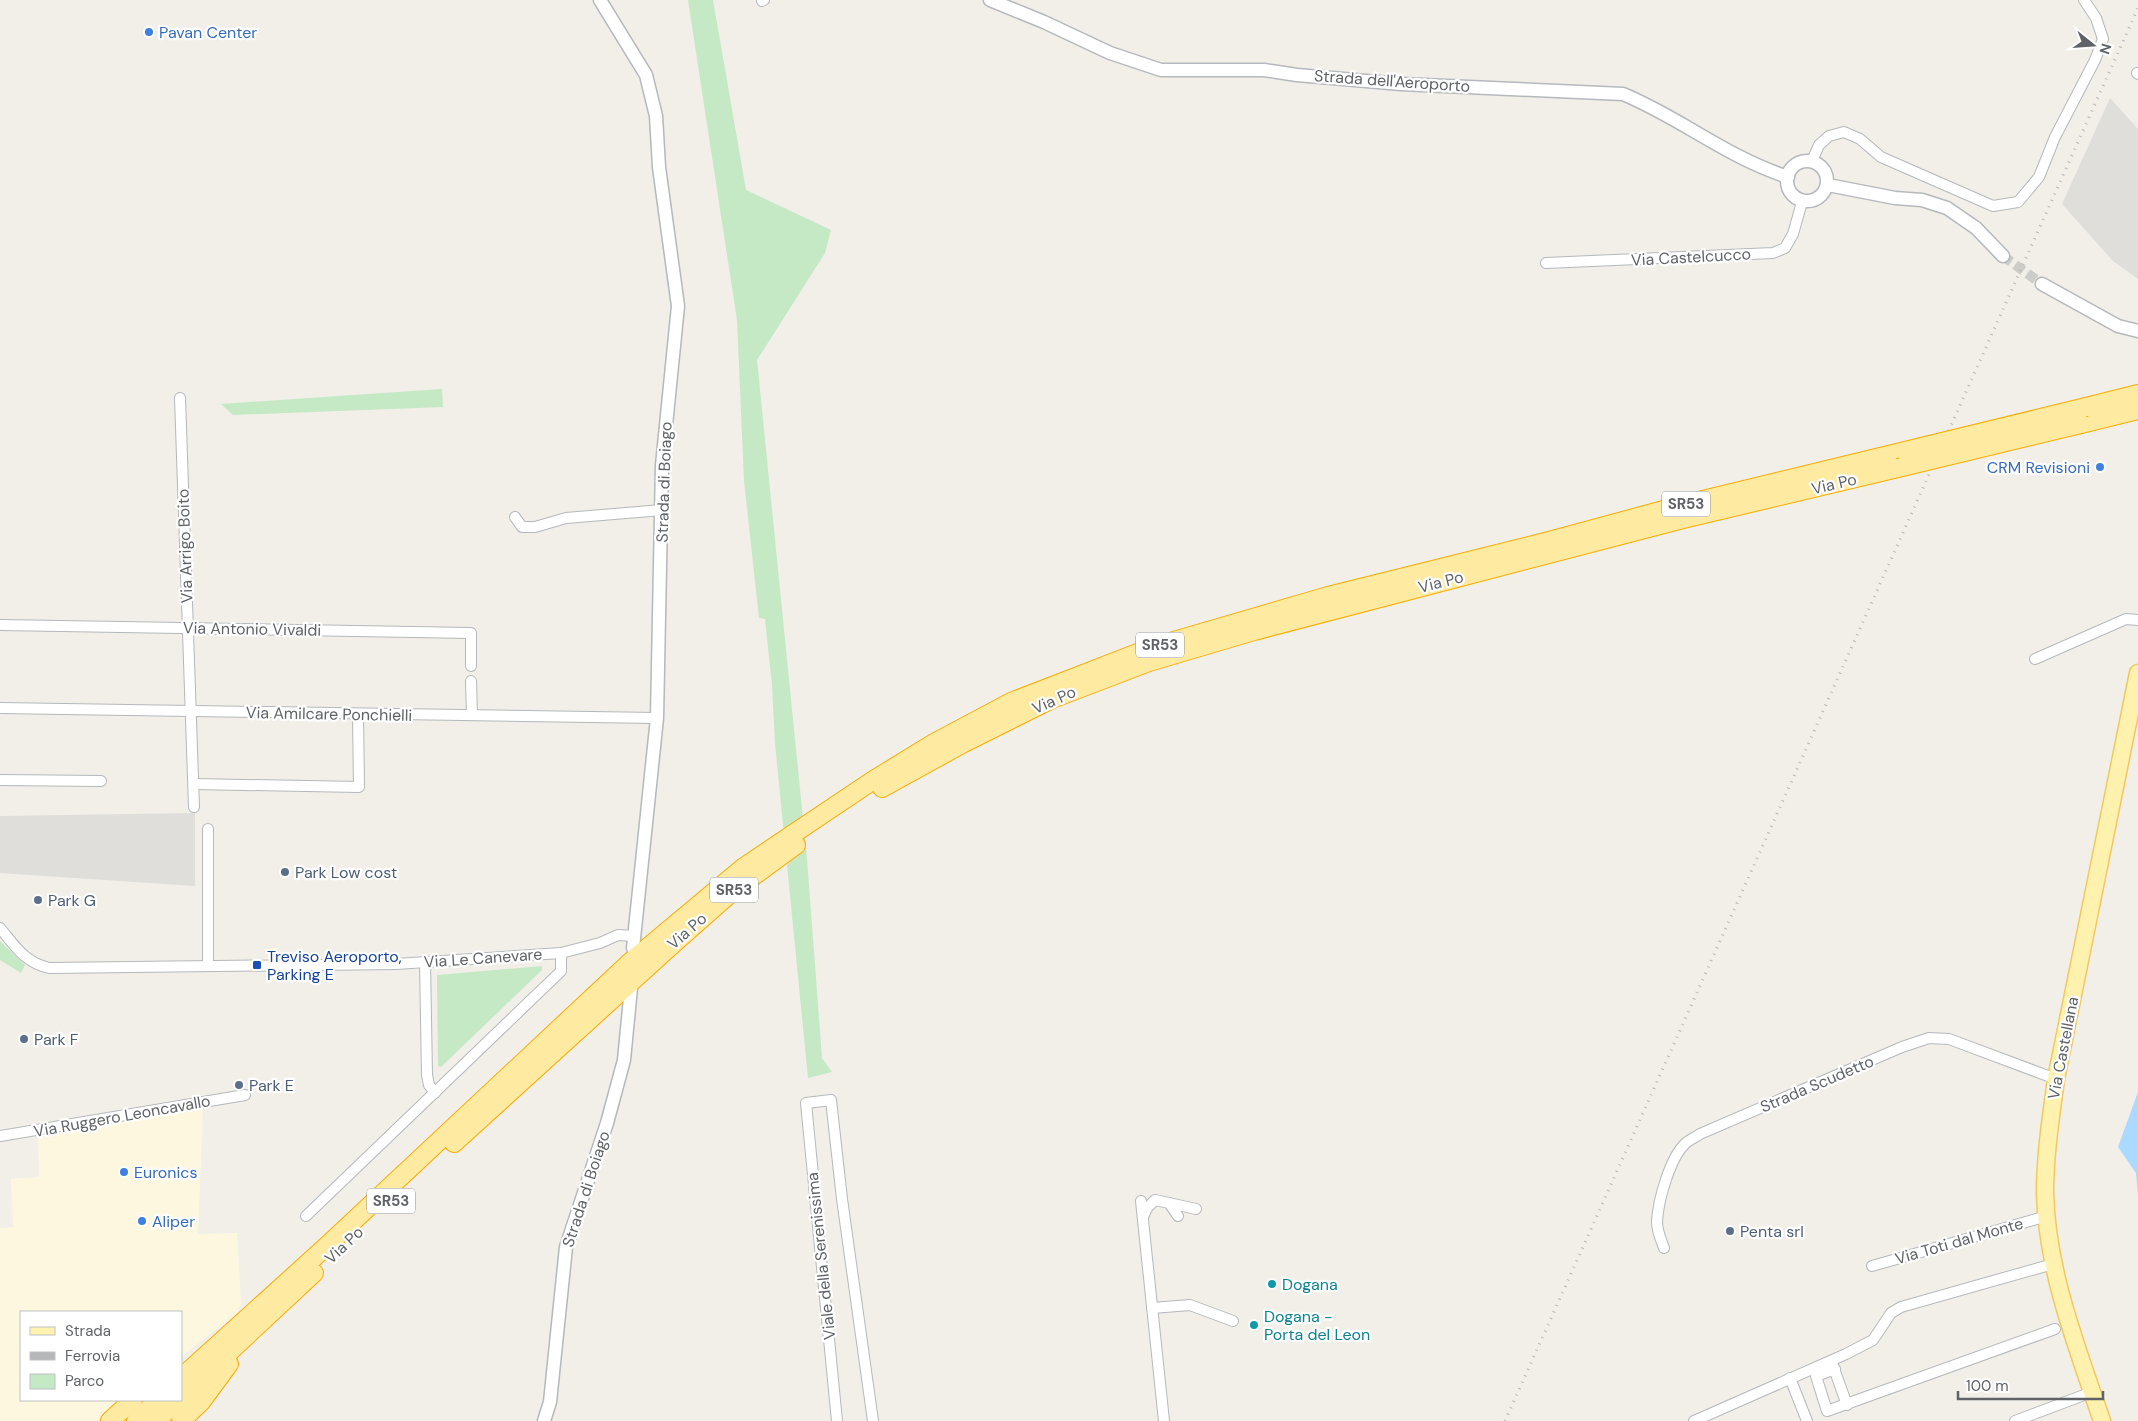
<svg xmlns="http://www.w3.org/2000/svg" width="2138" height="1421" viewBox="0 0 2138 1421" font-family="'DM Sans',sans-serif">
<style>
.commercial{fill:#fef7e0}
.industrial{fill:#e0deda}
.green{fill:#c5e8c5}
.water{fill:#aadaff}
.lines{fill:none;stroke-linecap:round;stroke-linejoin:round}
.minor-tunnel{stroke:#ccccc8;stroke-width:10;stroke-dasharray:10 5;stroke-linecap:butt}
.minor-casing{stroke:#b5b8bc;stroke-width:12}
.tertiary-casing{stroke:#b5b8bc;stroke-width:15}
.primary-casing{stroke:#f2c960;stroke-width:19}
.trunk-casing{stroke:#f9ab00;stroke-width:20}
.minor{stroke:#fff;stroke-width:10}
.tertiary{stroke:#fff;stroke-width:12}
.primary{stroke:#fff2af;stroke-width:16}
.trunk{stroke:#feeaa1;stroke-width:18}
.rail{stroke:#b6b7b8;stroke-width:3;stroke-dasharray:1 6;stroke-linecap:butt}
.trunk-bridge-casing{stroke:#f9ab00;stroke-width:20;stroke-linecap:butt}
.trunk-bridge{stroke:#feeaa1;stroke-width:18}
.shop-dot{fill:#3f7fe0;stroke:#fff;stroke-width:2}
.service-dot{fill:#5c6f8a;stroke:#fff;stroke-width:2}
.transit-dot{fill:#1a4fb4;stroke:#fff;stroke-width:2}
.culture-dot{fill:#0f9aa8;stroke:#fff;stroke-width:2}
.labels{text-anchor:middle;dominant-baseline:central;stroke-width:4.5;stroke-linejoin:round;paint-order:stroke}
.shield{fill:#fff;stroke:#8f9295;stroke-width:1}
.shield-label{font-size:15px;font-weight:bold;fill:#5f6368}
.shop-label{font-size:16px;fill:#366cbe;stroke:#fff;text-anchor:start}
.street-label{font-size:16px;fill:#5f6368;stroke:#fff}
.service-label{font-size:16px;fill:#4e5e75;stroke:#fff;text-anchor:start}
.transit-label{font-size:16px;fill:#164399;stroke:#fff;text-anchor:start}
.culture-label{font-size:16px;fill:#0d838f;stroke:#fff;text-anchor:start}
</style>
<rect width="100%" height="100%" fill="#f1efe8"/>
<path class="commercial" d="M203,1107l-5,127 39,-1 4,70 -4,10 -56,44v-45h-160v88h106l-22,21h-105v-193l13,-1 -2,-48 28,-2 -1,-43z"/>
<g class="industrial">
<path d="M2110,98l28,31v150l-25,-18 -51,-57z"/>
<path d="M195,813v73l-195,-13v-57z"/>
</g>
<g class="green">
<path d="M688,0h25l33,190 85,40 -6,23 -68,107 50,499 15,199 10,14 -24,6 -33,-335 -3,-58 -7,-66 -6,-1 -15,-137 -7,-161z"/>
<path d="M442,389l1,18 -210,8 -12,-11z"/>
<path d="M0,941l25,24 -4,8 -21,-13z"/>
<path d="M542,966v4l-101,97 -3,-1 -1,-91z"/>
</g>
<path class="water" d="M2138,1092v103l-2,-22 -18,-26z"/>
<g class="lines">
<path class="minor-tunnel" d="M2003,256l39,28"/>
<defs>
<g id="minor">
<path d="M762,1l2,-1"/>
<path d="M2137,73l1,1"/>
<path d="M1812,161l7,-16 10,-9 15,-4 16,7 21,18 112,49 25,-4 21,-25 16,-40 40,-77 8,-21 -7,-21 -12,-18"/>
<path d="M1546,263l227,-10 12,-5 8,-14 9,-32"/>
<path d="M180,398l14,409"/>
<path d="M515,517l7,10h13l31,-9 96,-8"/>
<path d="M0,625l471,8v33"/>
<path d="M2035,659l91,-40 12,1"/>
<path d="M471,681l1,34"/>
<path d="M0,708l657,10"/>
<path d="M0,780l101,1"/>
<path d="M194,784l165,3 -1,-73"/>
<path d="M208,829v137"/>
<path d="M0,928c16,19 24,34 49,40l347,-4 165,-11 39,-10 18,-8 16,1"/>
<path d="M425,961l2,114 2,10 6,8"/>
<path d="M0,1136l245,-41"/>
<path d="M1141,1201l23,220"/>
<path d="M1169,1203l27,6"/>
<path d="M306,1216l251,-241 4,-4v-18"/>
<path d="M1143,1217l4,-9 8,-8 14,3 9,13"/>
<path d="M1664,1248c-3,-8 -7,-17 -7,-26 1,-21 13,-66 30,-80 4,-3 9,-5 13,-8l202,-87 27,-9 20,1 107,40"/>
<path d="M1872,1266l175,-50"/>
<path d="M1152,1308l38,-3 43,16"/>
<path d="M1832,1363l15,42"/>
<path d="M1835,1369l-19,7 11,35 228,-82"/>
<path d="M1790,1378l17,43"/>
<path d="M837,1421l-31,-318 25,-3 11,99 31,222"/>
<path d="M1694,1421l152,-67 27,-14 18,-27 10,-6 152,-43"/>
<path d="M2015,1421l77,-29"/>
</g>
<g id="tertiary">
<path d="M600,0l46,75 10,41 3,51 19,139 -16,159 -5,253 -24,230"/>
<path d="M990,0l54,22 66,31 51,17h103l33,5 104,9 222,10c58,24 103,63 165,83"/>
<circle cx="1807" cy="181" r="20"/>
<path d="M1828,185l67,13 27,2 25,8 29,20 27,28"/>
<path d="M2042,284l76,42 20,5"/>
<path d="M544,1421l6,-19 16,-155 41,-124 17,-63 7,-72"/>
</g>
<path id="primary" d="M2102,1421c-25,-74 -55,-149 -57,-228 0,-38 6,-76 11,-114l82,-406"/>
<g id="trunk">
<path d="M2086,407l52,-13"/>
<path d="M2081,424l57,-14"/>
<path d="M882,788l80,-44 90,-45 97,-37 105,-31 429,-112 215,-51"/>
<path d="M454,1143l219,-199 60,-53 63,-46"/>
<path d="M181,1378l150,-136 297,-278 116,-97 128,-86 62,-38 77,-41 142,-55 175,-51 221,-55 133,-36 223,-54"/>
<path d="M181,1397l133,-124"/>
<path d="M110,1421l23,-21"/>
<path d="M136,1421l22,-21"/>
<path d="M156,1421l23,-21"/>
<path d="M181,1421l20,-19 28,-38"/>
</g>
</defs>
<use href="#minor" class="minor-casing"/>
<use href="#tertiary" class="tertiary-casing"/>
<use href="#primary" class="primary-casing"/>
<use href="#trunk" class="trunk-casing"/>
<use href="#minor" class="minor"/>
<use href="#tertiary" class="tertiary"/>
<use href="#primary" class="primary"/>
<use href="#trunk" class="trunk"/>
<path class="rail" d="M1505,1421l633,-1413"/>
<defs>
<g id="trunk-bridge">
<path d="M1905,451l181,-44"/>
<path d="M1898,468l183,-44"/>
</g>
</defs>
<use href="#trunk-bridge" class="trunk-bridge-casing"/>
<use href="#trunk-bridge" class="trunk-bridge"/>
</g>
<g class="shop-dot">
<circle cx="149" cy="32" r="5"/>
<circle cx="2100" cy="467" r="5"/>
<circle cx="124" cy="1172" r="5"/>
<circle cx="142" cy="1221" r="5"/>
</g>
<g class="service-dot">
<circle cx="285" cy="872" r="5"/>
<circle cx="38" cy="900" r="5"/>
<circle cx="24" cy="1039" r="5"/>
<circle cx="239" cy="1085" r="5"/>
<circle cx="1730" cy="1231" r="5"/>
</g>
<rect class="transit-dot" x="252" y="960" width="10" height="10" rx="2.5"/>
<g class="culture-dot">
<circle cx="1272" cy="1284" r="5"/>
<circle cx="1254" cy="1325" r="5"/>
</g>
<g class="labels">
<g class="shield">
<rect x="1662" y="491.5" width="48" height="25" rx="4"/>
<rect x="1136" y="632.5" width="48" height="25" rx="4"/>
<rect x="710" y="877.5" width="48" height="25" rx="4"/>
<rect x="367" y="1188.5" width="48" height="25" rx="4"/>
</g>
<g class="shield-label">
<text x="1686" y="504">SR53</text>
<text x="1160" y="645">SR53</text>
<text x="734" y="890">SR53</text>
<text x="391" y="1201">SR53</text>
</g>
<g class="shop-label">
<text x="159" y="32">Pavan Center</text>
<text x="2090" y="467" text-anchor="end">CRM Revisioni</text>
<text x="134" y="1172">Euronics</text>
<text x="152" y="1221">Aliper</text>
</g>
<g class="street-label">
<text transform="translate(1392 81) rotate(4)">Strada dell'Aeroporto</text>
<text transform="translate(1691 257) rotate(-3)">Via Castelcucco</text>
<text transform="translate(664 482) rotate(-88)">Strada di Boiago</text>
<text transform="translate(1834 484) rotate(-13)">Via Po</text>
<text transform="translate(185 546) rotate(-92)">Via Arrigo Boito</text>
<text transform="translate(1441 582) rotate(-14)">Via Po</text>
<text transform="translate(252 629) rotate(1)">Via Antonio Vivaldi</text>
<text transform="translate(1054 700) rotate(-24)">Via Po</text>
<text transform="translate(329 714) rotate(1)">Via Amilcare Ponchielli</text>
<text transform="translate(687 931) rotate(-41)">Via Po</text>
<text transform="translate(483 958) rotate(-4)">Via Le Canevare</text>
<text transform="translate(2063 1048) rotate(-79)">Via Castellana</text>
<text transform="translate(1817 1084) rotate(-23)">Strada Scudetto</text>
<text transform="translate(122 1116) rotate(-10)">Via Ruggero Leoncavallo</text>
<text transform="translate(586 1189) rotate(-72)">Strada di Boiago</text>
<text transform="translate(1959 1241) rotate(-16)">Via Toti dal Monte</text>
<text transform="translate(344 1245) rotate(-43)">Via Po</text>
<text transform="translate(821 1256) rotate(-96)">Viale della Serenissima</text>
</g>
<g class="service-label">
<text x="295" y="872">Park Low cost</text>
<text x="48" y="900">Park G</text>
<text x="34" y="1039">Park F</text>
<text x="249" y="1085">Park E</text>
<text x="1740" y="1231">Penta srl</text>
</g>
<g class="transit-label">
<text x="267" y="956">Treviso Aeroporto,<tspan x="267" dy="18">Parking E</tspan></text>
</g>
<g class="culture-label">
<text x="1282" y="1284">Dogana</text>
<text x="1264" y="1316">Dogana -<tspan x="1264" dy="18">Porta del Leon</tspan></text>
</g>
</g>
<rect x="20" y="1311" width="162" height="90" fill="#ffffff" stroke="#bfc1c3"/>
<rect x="30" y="1327" width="25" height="8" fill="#fff2af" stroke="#bfc1c3"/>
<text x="65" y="1336" font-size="15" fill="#5f6368">Strada</text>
<rect x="30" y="1352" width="25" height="8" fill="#b6b7b8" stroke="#bfc1c3"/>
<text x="65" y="1361" font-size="15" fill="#5f6368">Ferrovia</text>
<rect x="30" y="1374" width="25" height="15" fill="#c5e8c5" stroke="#bfc1c3"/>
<text x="65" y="1386" font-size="15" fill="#5f6368">Parco</text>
<g transform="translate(2093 45) rotate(107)" stroke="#ffffff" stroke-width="4" paint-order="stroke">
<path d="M0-4L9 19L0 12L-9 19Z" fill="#5f6368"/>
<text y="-8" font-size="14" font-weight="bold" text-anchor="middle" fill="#5f6368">N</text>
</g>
<path d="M1958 1391v8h145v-8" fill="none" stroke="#5f6368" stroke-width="2.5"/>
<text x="1966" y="1391" font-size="15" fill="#5f6368" stroke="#ffffff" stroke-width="4" paint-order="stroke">100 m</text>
</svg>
